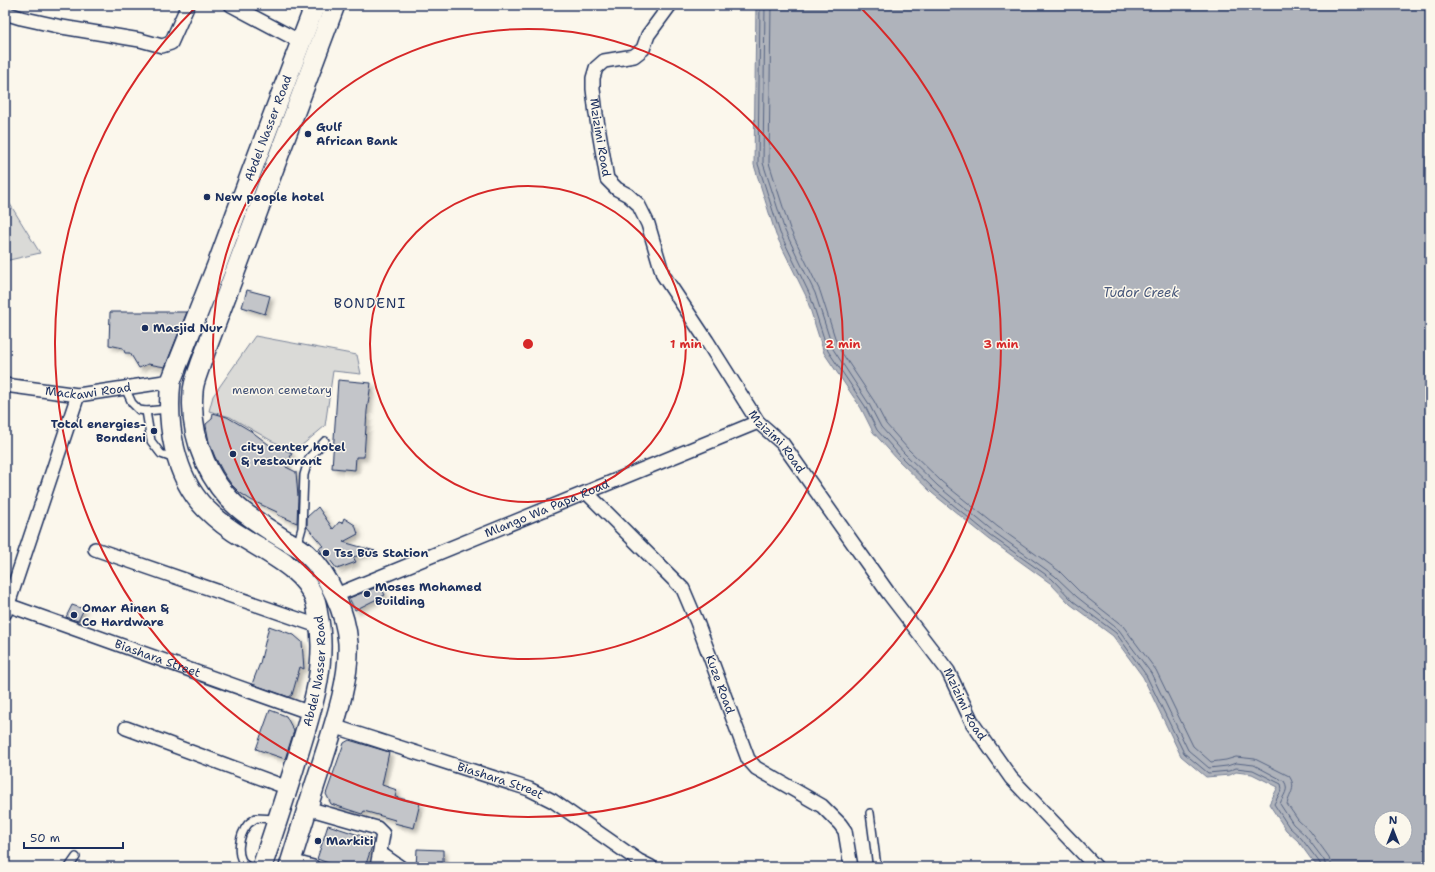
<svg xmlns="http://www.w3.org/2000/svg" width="1435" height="872" viewBox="0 0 1435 872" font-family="'Shantell Sans',sans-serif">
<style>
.green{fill:#dadad7;stroke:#7a849a}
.water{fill:#afb3bb;stroke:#747e96;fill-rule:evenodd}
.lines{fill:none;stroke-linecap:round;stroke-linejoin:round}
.shore{stroke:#566483;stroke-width:1}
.building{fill:#c3c5c9;stroke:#1b2f5e;filter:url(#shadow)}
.lane-casing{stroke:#1b2f5e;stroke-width:10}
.street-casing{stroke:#1b2f5e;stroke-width:16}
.secondary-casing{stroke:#1b2f5e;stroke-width:22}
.lane{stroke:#fbf7ec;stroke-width:7}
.street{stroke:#fbf7ec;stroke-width:13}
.secondary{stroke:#fbf7ec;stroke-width:19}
.ring{fill:none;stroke:#d62828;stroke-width:2}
.poi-dot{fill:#1b2f5e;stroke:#fbf7ec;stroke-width:1.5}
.labels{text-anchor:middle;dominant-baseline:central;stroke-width:3;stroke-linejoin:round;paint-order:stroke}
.poi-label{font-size:12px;font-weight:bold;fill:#1b2f5e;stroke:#fbf7ec;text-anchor:start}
.street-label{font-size:12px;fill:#1b2f5e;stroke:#fbf7ec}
.park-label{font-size:12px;fill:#415176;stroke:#fbf7ec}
.water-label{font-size:13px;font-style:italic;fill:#47577a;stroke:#fbf7ec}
.quarter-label{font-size:14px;letter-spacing:1px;fill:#1b2f5e;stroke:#fbf7ec}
.centre{fill:#d62828;stroke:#fbf7ec;stroke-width:2}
.ring-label{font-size:12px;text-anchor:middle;font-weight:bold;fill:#d62828;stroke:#fbf7ec;stroke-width:3;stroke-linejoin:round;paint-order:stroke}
</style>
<defs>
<filter id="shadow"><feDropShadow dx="3.5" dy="3.5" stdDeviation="2" flood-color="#0004"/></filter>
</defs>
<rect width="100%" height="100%" fill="#fbf7ec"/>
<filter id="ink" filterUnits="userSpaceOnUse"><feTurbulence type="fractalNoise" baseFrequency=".025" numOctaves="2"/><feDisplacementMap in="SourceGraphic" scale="8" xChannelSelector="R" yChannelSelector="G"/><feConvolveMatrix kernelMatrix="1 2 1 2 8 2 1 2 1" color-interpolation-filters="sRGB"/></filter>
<g filter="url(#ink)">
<g class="green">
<path d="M5,196l35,57 -35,8z"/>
<path d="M255,336l102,19 4,19 -28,-3 -8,55 -30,25 -23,-10 -42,-24 -21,-6 4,-15z"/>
</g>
<path class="water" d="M756,5h674v862h-112l-7,-8 -13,-18 -12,-11 -17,-26 9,-17 -26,-13 -16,-2 -6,3 -24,2 -25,-21 -38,-79 -30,-41 -43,-32 -20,-21 -61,-44 -57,-46 -35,-34 -24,-27 -12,-24 -37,-55 -18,-57 -30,-61 -22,-70zM1381,818h24v24h-24z"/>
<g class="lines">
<g class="shore">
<path d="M760,5l-2,159 22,69 30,62 18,56 37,55 12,24 23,26 35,34 56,46 61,43 21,22 43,32 30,42 38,78 24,20 21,-2 7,-3 17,2 28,14 1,5 -8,15 15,23 12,11 19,25 1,4"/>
<path d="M765,5l-2,158 22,68 30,62 18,56 36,55 12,23 23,26 34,33 56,46 61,44 22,21 42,33 32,43 37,77 21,18 18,-2 9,-3 18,2 30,16c6,9 -1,14 -4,23l13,20 12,11 19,25 2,7"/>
<path d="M771,5l-2,158 21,66 30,62 18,56 36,54 12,23 22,25 34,33 56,45 61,44 22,22 42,33 33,44 37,76 18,16 15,-2 10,-3 19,2 34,17c8,11 1,17 -2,28l11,16 12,11 19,26 3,10"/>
</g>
</g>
<g class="building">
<path d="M247,290l23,6 -5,18 -23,-7z"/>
<path d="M110,312h77l-22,55 -17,-3 -9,4 -9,-15h-5l-2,-5 -14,-3z"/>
<path d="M338,380l33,3 -4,28 -3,46h-8l-1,13 -23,-2z"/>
<path d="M213,413l14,4 24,14 21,16h7l13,6 -6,14 10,5 2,25 -1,26 -19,-8 -1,-3 -26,-12 -12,-8 -8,-8 -8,-12 -8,-15 -6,-15 -3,-16v-2l6,-5z"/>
<path d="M318,507l15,22 6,-7 3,1 2,-5 11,7 3,9 -15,8 32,9 -22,6 3,5 -19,7 -11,-14 -2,2 -1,-2 -4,-7 4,-2 -16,-19v-10z"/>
<path d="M380,586l5,9 -30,15 -6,-12z"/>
<path d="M72,605l12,4 -6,12 -12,-4z"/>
<path d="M269,626l25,9 8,7 2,27 -4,-2 -8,28 -3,2 -37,-13 8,-21z"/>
<path d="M270,710l16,6 8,15 -9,28 -29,-10z"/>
<path d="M349,740l40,12 -7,33 15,5 -2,7 25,6 -6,25 -20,-5 1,-3 -31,-9 -2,3 -31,-10 -5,-10 18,-51z"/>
<path d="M328,825l46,15 -9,27h-25l-23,-8z"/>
<path d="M417,849l26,1v17h-27z"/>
</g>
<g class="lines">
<defs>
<g id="lane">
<path d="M125,388l7,15 7,7 7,1 23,-2"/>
<path d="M146,411l5,30 10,13 14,5"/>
<path d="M297,546l5,-18 2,-53 5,-17 16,-17"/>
<path d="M870,813l7,54"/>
<path d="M69,867l7,-10"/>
<path d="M248,867c-14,-9 -9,-32 0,-43 2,-2 6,-4 8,-6l21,1"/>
</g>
<g id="street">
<path d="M231,5l70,37"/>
<path id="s1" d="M670,5l-22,30 -5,14 -9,7 -30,5 -8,7 -3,10v11l3,25 11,65 10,10 11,6 10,9 10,20 15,51 44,66 51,81 24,21 107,151 59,77 25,53 38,54 85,89"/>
<path d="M5,13l16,5 41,9 78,13 22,6 9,-3 17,-38"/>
<path id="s2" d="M5,385l73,10 93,-14"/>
<path id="s3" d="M587,493l96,96 14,33 51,137 8,9 66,38 18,18 5,7 6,36"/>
<path d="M95,549l226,78"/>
<path id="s4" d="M336,595l422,-173"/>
<path id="s5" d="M5,604l306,109"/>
<path d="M5,613l73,-218"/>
<path id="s6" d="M333,726l196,63 24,12 86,60 12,6"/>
<path d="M126,728l162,60"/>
<path d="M307,808l70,20 6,6 -6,33"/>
<path d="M380,853l20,14"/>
<path d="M291,861l22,6"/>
</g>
<g id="secondary">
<path id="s7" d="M262,867c12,-37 25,-75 36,-112 14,-46 30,-92 20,-140 -1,-4 -1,-10 -3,-15 -10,-30 -46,-46 -71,-62 -14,-8 -28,-19 -39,-30 -31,-32 -39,-85 -34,-127l46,-116 34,-92 64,-168"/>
<path d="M289,867c11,-35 22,-71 34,-107 11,-35 27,-80 25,-117 -2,-29 -19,-69 -41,-89 -7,-7 -17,-11 -25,-16 -11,-7 -22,-14 -33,-22 -39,-27 -60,-77 -56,-124 0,-9 5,-19 8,-29l134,-358"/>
</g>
</defs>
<use href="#lane" class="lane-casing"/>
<use href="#street" class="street-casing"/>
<use href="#secondary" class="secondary-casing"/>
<use href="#lane" class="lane"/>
<use href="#street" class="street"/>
<use href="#secondary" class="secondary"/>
</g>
</g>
<g class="ring">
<circle cx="528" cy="344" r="158"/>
<circle cx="528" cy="344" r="315"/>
<path d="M860 7A473 473 0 1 1 196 7"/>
</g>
<g class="poi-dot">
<circle cx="308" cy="134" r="4"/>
<circle cx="207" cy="197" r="4"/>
<circle cx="145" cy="328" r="4"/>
<circle cx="154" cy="431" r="4"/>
<circle cx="233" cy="454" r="4"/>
<circle cx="326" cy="553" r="4"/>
<circle cx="367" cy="594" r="4"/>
<circle cx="74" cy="615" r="4"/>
<circle cx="318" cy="841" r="4"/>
</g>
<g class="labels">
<g class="poi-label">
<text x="316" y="127">Gulf<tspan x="316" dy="14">African Bank</tspan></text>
<text x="215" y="197">New people hotel</text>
<text x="153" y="328">Masjid Nur</text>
<text x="146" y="424" text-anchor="end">Total energies-<tspan x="146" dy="14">Bondeni</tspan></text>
<text x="241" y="447">city center hotel<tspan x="241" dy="14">&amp; restaurant</tspan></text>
<text x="334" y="553">Tss Bus Station</text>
<text x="375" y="587">Moses Mohamed<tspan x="375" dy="14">Building</tspan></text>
<text x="82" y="608">Omar Ainen &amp;<tspan x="82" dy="14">Co Hardware</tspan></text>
<text x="326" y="841">Markiti</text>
</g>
<g class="street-label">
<text stroke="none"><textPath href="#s7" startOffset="828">Abdel Nasser Road</textPath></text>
<text stroke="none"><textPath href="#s1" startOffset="175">Mzizimi Road</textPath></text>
<text stroke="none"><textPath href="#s2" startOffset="84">Mackawi Road</textPath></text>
<text stroke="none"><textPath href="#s1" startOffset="535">Mzizimi Road</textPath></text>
<text stroke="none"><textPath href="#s4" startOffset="228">Mlango Wa Papa Road</textPath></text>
<text stroke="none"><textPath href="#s5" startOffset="162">Biashara Street</textPath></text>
<text stroke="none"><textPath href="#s7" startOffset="204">Abdel Nasser Road</textPath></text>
<text stroke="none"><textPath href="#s3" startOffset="238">Kuze Road</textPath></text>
<text stroke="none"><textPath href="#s1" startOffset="859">Mzizimi Road</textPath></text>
<text stroke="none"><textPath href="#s6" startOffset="176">Biashara Street</textPath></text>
</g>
<g class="park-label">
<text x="282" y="390">memon cemetary</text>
</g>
<g class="water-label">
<text x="1141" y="292">Tudor Creek</text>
</g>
<g class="quarter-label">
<text x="370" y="303">BONDENI</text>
</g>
</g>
<circle cx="528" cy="344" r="6" class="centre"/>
<g class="ring-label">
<text x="686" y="348">1 min</text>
<text x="843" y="348">2 min</text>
<text x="1001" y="348">3 min</text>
</g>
<rect width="1435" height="872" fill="none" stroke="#fbf7ec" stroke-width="20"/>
<rect x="10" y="10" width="1415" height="852" fill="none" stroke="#1b2f5e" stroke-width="1.5" filter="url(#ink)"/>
<g transform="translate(1393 830)"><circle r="19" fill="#fbf7ec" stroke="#a1a7b3"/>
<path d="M0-3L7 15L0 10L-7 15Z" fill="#1b2f5e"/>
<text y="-6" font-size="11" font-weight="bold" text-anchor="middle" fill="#1b2f5e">N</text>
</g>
<path d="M24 842v6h99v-6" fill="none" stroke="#1b2f5e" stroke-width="2"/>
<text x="30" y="842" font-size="12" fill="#1b2f5e" stroke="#fbf7ec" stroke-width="3" paint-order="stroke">50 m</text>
</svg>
